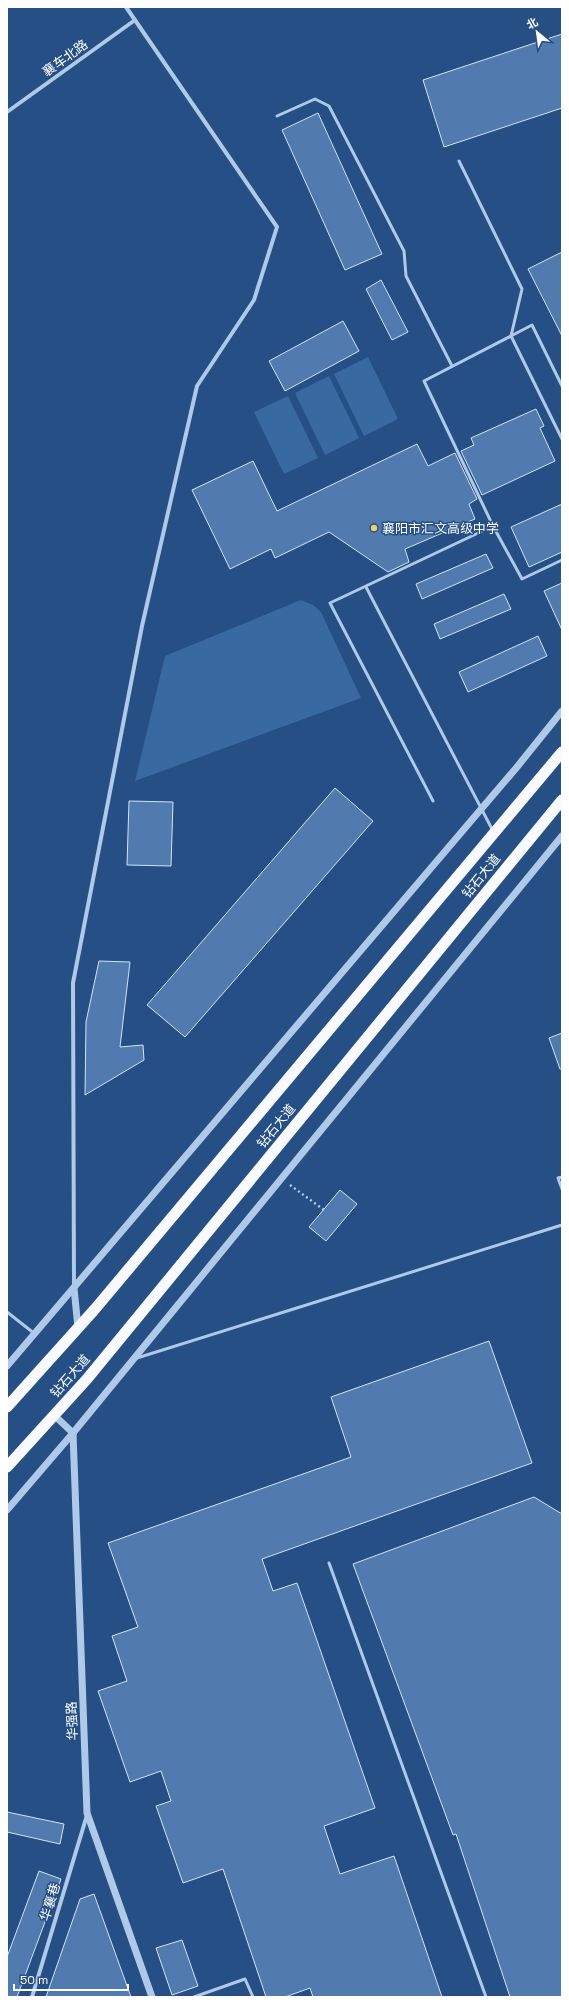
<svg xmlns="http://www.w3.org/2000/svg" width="569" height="2004" viewBox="0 0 569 2004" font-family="'Space Grotesk','Noto Sans SC',sans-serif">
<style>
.green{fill:#3969a1}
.building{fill:#517bae;stroke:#d2e3f6}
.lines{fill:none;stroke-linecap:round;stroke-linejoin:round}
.path{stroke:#afc9e8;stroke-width:2.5;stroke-dasharray:2 3;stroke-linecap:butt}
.service{stroke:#afc9e8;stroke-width:3}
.minor{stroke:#afc9e8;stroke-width:4}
.tertiary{stroke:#afc9e8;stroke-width:7}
.trunk{stroke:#f8fafe;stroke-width:11}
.poi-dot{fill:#f2cc73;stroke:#254f85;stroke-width:1.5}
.labels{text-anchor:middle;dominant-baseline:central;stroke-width:3;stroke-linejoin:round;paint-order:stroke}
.street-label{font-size:13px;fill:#fff;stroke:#254f85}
.poi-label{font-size:13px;fill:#fff;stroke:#254f85;text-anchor:start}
</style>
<rect width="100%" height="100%" fill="#254f85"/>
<g class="green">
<path d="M368,357l30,62 -34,17 -30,-62z"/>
<path d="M329,376l30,62 -34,17 -30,-62z"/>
<path d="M288,396l30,62 -34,16 -30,-62z"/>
<path d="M301,600l12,5 8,7 40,86 -226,83 30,-125z"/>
</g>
<g class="building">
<path d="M562,34v74l-118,39 -21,-67z"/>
<path d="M318,113l64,141 -37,16 -63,-140z"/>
<path d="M562,252v84l-34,-67z"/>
<path d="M381,280l27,52 -16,8 -26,-51z"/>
<path d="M343,321l16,30 -74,40 -16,-30z"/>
<path d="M536,409l8,17 -4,2 15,33 -73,34 -21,-44 13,-6 -3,-7z"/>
<path d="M417,444l11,22 27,-13 22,46 -8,5 6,15 -70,30 4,13 -21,10 -59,-40 -54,26 -4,-9 -41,20 -38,-79 61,-29 24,50z"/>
<path d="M562,504v48l-33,15 -18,-40z"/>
<path d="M486,554l7,14 -71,31 -6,-15z"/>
<path d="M562,583v47l-18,-39z"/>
<path d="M504,594l7,15 -71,30 -6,-15z"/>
<path d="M538,636l9,20 -79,36 -9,-20z"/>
<path d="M335,788l38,33 -188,216 -38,-32z"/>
<path d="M129,801l44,1 -2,64 -44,-1z"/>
<path d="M99,961l31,1 -10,85 23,-2 1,15 -59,35 1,-73z"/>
<path d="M562,1033v36h-2l-11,-31z"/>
<path d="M340,1190l17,14 -31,37 -17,-14z"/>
<path d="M489,1341l43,122 -270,96 11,32 24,-8 78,225 -51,18 16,48 54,-18 48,141h-129l-3,-9 -25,9h-19l-43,-128 -40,14 -27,-77 15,-5 -10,-30 -31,11 -32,-91 29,-10 -15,-45 26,-9 -30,-84 243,-86 -20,-60z"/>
<path d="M534,1497l28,17v483h-52l-54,-163 -3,1 -100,-271z"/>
<path d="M7,1812l57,12 -4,20 -53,-12z"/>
<path d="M39,1871l22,8 -44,118h-10v-40z"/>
<path d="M94,1894l37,103h-85l34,-98z"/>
<path d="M182,1940l16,46 -26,9 -16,-47z"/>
</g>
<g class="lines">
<path class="path" d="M290,1185l34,25"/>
<g class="service">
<path d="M277,116l38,-17 14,7 75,145 2,25 46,90"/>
<path d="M459,161l63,128 -11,47"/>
<path d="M511,336l21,-11 30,61"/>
<path d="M562,439l-51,-103 -87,45 69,145 29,53 40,-19"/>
<path d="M366,587l127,244"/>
<path d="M433,801l-103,-198 163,-77"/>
<path d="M562,1177l-4,1 4,11"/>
<path d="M7,1312l28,22"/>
<path d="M137,1358l425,-133"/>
<path d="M329,1563l157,434"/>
<path d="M194,1997l51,-18 8,18"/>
</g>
<g class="minor">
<path d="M7,112l128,-92"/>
<path d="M74,1288l-1,-305 69,-357 55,-240 57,-86 23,-73 -151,-220"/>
<path d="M32,1997l55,-182"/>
</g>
<g class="tertiary">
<path d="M74,1288l4,40"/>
<path d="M7,1366l510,-599 45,-56"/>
<path d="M54,1415l19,18"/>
<path d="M73,1433l14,380 65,184"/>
<path d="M7,1510l66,-77 489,-597"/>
</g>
<g class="trunk">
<path d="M7,1407l88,-98 467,-557"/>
<path d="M7,1467l80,-88 475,-579"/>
</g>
</g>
<circle class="poi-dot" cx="374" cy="528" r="4"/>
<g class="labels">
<g class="street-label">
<text transform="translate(65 58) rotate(-36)">襄车北路</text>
<text transform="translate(481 876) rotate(-51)">钻石大道</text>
<text transform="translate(276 1126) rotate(-51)">钻石大道</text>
<text transform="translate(70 1376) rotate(-49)">钻石大道</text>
<text transform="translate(72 1721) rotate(-92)">华强路</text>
<text transform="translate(50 1902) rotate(-73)">华襄巷</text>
</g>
<g class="poi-label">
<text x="382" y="528">襄阳市汇文高级中学</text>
</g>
</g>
<rect width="569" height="2004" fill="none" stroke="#ffffff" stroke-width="16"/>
<g transform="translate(537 32) rotate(331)" stroke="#254f85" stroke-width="3" paint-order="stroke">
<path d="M0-3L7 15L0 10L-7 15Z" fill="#ffffff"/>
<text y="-6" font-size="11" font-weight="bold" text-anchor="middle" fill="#ffffff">北</text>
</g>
<path d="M14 1984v6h114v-6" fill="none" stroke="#ffffff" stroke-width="2"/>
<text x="20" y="1984" font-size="12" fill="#ffffff" stroke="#254f85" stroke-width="3" paint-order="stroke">50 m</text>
</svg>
